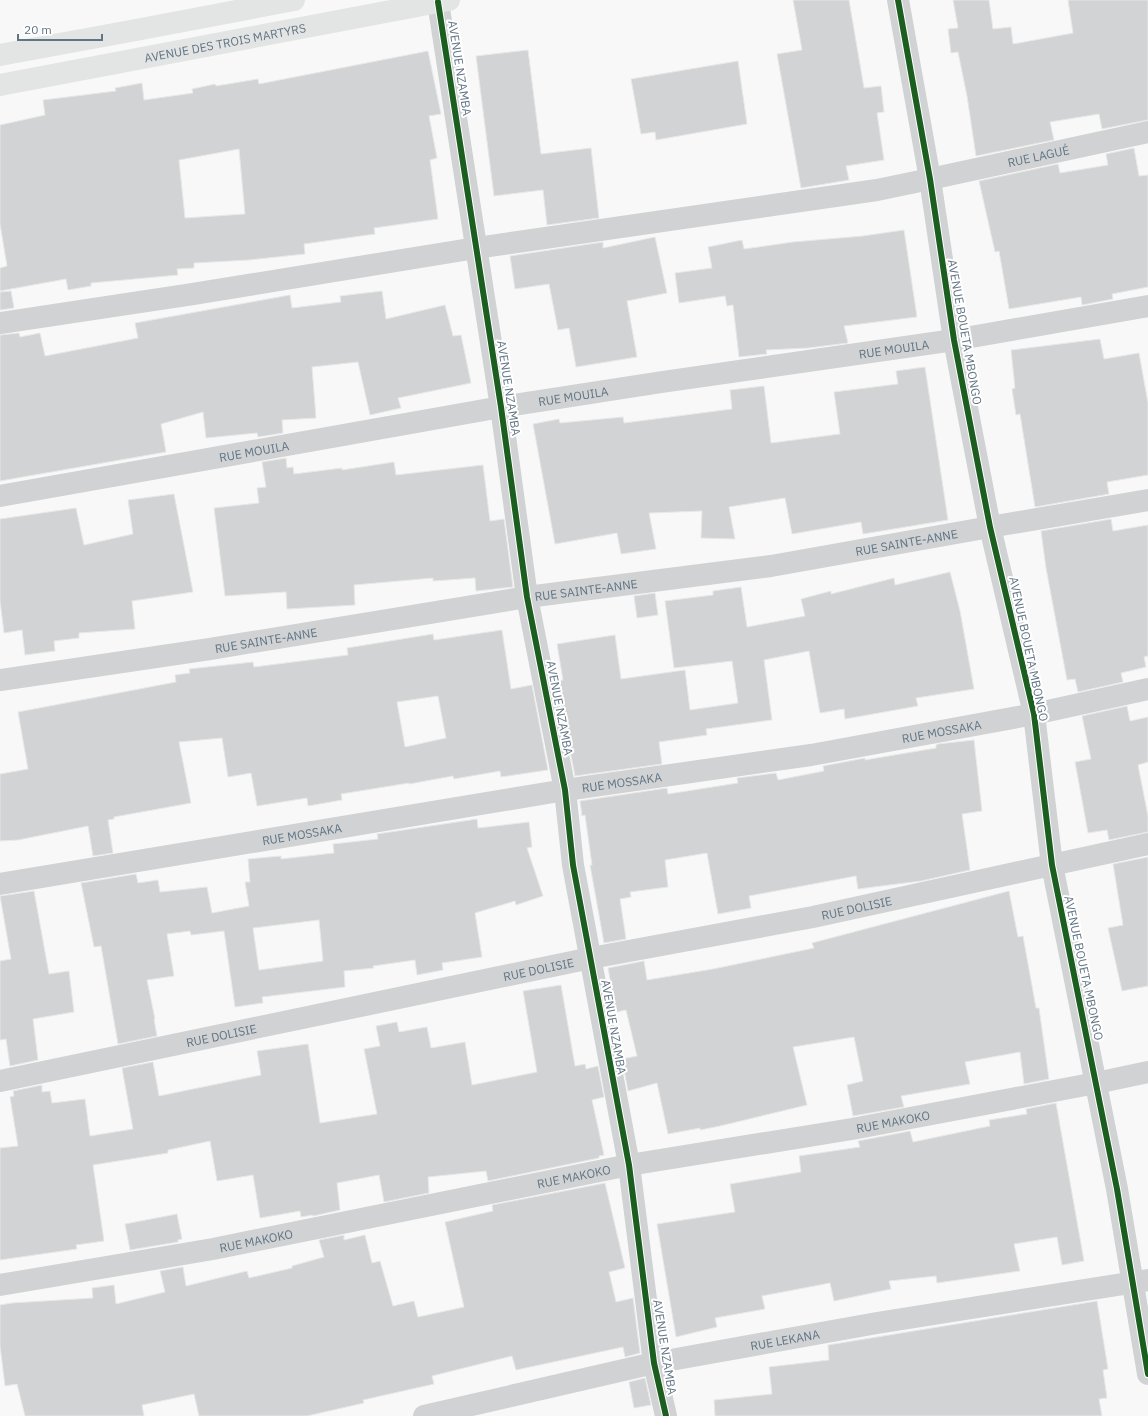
<svg xmlns="http://www.w3.org/2000/svg" width="1148" height="1416" viewBox="0 0 1148 1416" font-family="'IBM Plex Sans',sans-serif">
<style>
.building{fill:#d2d3d4;stroke:#e8e8e8;fill-rule:evenodd}
.lines{fill:none;stroke-linecap:round;stroke-linejoin:round}
.minor{stroke:#d0d2d3;stroke-width:22}
.major{stroke:#e3e4e4;stroke-width:22}
.cycleway-casing{stroke:#fff;stroke-width:8}
.cycleway{stroke:#1b5e20;stroke-width:6}
.labels{text-anchor:middle;dominant-baseline:central;stroke-width:4;stroke-linejoin:round;paint-order:stroke}
.street-label{font-size:12px;fill:#617585;stroke:#fff}
</style>
<rect width="100%" height="100%" fill="#f8f8f8"/>
<g class="building">
<path d="M793,0h56l15,88 17,-2 3,26 -7,1 7,47 -38,6 3,14 -48,8 -24,-134 25,-4z"/>
<path d="M953,0h36l4,29 18,-2 2,17 60,-11 -5,-33h80v120l-46,9 -3,-15 -49,8 4,18 -78,16 -9,-60 -9,-44 -7,1 -3,-24 10,-1z"/>
<path d="M528,50l13,104 50,-6 8,70 -52,7 -4,-35 -49,6 -18,-140z"/>
<path d="M428,51l13,63 -12,2 8,42 -7,2 8,59 -64,9 1,6 -71,10 1,10 -56,6 -55,3v5l-17,1 1,6 -87,8v3l-23,4 -2,-11 -66,12v-23l7,-2 -7,-42v-99l45,-10 -2,-15 73,-9 -1,-3 27,-5 2,17 49,-7 -1,-4 23,-5 1,2 42,-7 1,5zM239,149l6,65 -60,4 -6,-58z"/>
<path d="M738,61l9,63 -91,16 -1,-8 -14,2 -10,-55z"/>
<path d="M1134,148l5,28 9,-1v112l-36,7 1,5 -31,6 -1,-8 -72,12 -10,-58 -4,1 -16,-71 79,-17 2,9 48,-8 -2,-11z"/>
<path d="M904,230l13,87 -73,9 4,17 -40,5 -42,2 1,4 -28,3 -6,-52 -6,1 -2,-10 -46,7 -4,-30 37,-5 -4,-21 34,-7 2,9 49,-7 70,-6z"/>
<path d="M655,237l12,56 -40,8 10,56 -61,10 -7,-39 -11,2 -9,-46 -34,5 -5,-33 93,-14v6z"/>
<path d="M11,291l3,17 -14,2v-18z"/>
<path d="M382,291l4,28 59,-14 8,31 8,-1 10,48 -73,15 3,10 -31,7 -12,-53 -46,5 4,51 -34,2 1,13 -25,4 -1,-4 -51,5 -3,-26 -42,12 5,28 -166,29v-146l19,-2 1,4 20,-4 5,23 93,-18 -3,-15 155,-28 2,13 49,-6 -1,-6z"/>
<path d="M1100,339l4,20 35,-6 9,50v72l-41,7 2,12 -74,13 -15,-93 -4,1 -4,-26 3,-1 -4,-38z"/>
<path d="M925,367l23,153 -85,14 -2,-12 -69,12 -7,-36 -56,9 6,32 -34,-1 1,-27 -53,2 7,36 -35,5 -4,-21 -62,11 -22,-120 26,-5 1,4 63,-6 1,6 108,-14 -2,-19 34,-4 7,57 69,-9 -6,-42 64,-8 -2,-13z"/>
<path d="M286,458l1,10 6,-1 1,7 48,-6v2l52,-8 2,13 87,-10 7,56 14,-2 9,68 -37,4 -1,-13 -42,3v-3l-79,7 1,20 -68,4 -1,-17 -61,4 -11,-88 45,-5 -2,-15 9,-1 -4,-25z"/>
<path d="M174,494l19,98 -61,9 3,28 -56,4v5l-25,3 1,10 -30,4 -3,-25 -18,3 -4,-32v-82l76,-11 8,37 49,-11 -5,-34z"/>
<path d="M1111,519l2,12 35,-6v131l-4,1 2,10 -25,6 2,9 -45,10 -3,-13 -8,1 -21,-112 -5,-37z"/>
<path d="M950,572l10,39 14,78 -58,9 2,8 -73,13 -1,-10 -24,4 -11,-62 -45,9 8,60 -66,9 1,6 -48,7 3,22 -87,12 -19,-95 7,-1 -6,-36 58,-9 6,44 64,-9 5,40 48,-7 -6,-42 -58,7 -9,-67 48,-6v-4l28,-4 6,40 58,-11 -4,-17 30,-8v3l63,-16 1,7z"/>
<path d="M655,593l3,22 -21,3 -3,-22z"/>
<path d="M502,630l9,59 21,-4 16,85 -47,7 -1,-6 -46,8 -1,-3 -44,8v-1l-68,11 1,6 -34,6 -1,-8 -50,8 -6,-33 -23,4 -6,-39 -43,4 12,61 -77,14v2l-6,1 5,33 -20,3 -5,-30 -70,14 -18,1v-67l28,-5 -10,-57 158,-30 -1,-7 15,-2 -1,-4 64,-7 1,5 94,-12 -1,-7 86,-14 1,6zM438,696l8,42 -41,9 -8,-45z"/>
<path d="M1127,706l3,15 18,-4v45l-10,3 10,51v16l-39,8 -2,-10 -19,3 -13,-71 16,-3 -9,-43z"/>
<path d="M974,740l8,71 -20,3 8,56 -49,11 -63,8 -2,-13 -107,20 2,12 -33,6 -11,-61 -42,7 3,27 -38,5 1,5 -11,2 6,40 -22,4 -14,-78h2l-7,-50 -3,1 -2,-15 87,-13 1,6 70,-11 -1,-5 39,-5 2,7 46,-9 -1,-5 42,-8v2l71,-12v-3l2,-1z"/>
<path d="M477,819l1,9 51,-6 3,25 -5,1 16,48 -27,9 -1,-4 -40,12 7,44 -40,6 1,7 -26,5 -2,-15 -42,6 1,2 -30,3 1,16 -83,10 1,6 -28,4 -11,-76 -33,4 -1,-4 -23,3 7,42 -27,4 8,39h-1l3,17 -39,8 -17,-98 -7,1 -13,-64 55,-9 2,9 20,-3 2,12 47,-5 5,26 37,-7 -4,-24h5l-2,-23 33,-3v3l53,-6 -1,-9 45,-5 -1,-5zM319,920l4,41 -64,9 -6,-42z"/>
<path d="M1148,857v129l-26,5 -14,-63 15,-3 -10,-61z"/>
<path d="M34,891l15,83 20,-3 5,41 -41,7 5,41 -28,6 -4,-27 -6,1v-79l11,-2 -11,-63z"/>
<path d="M1009,891l9,46 5,-1 13,72h3l10,71 -25,5 -4,-32 -55,10 5,22 -69,12 3,11 -51,9 -6,-31 16,-4 -9,-44 -61,10 14,58 -87,21 -20,4v-2l-32,6 -11,-51 -29,8 -6,-32 15,-3 -11,-46 -10,2 -8,-44 36,-7 3,19 66,-11 101,-21 -2,-5z"/>
<path d="M561,985l14,81 10,-2 1,5 12,-3 6,31 -12,3 12,55 -5,1v2l-111,23 -2,-10 -58,6 1,16 -45,9 -5,-27 -42,8 3,27 -27,6 -1,-1 -11,2 -1,-6 -40,7 -7,-43 -36,6 -7,-40 -42,9v3l-75,12 11,76 -28,4 1,4 -77,11v-112l18,-2 -8,-49 4,-1 -1,-5 29,-6v7l8,-1 2,12 33,-4 5,37 43,-7 -11,-61 31,-6 6,34 102,-21 -4,-24 51,-7 12,79 57,-9 -13,-65 16,-3 -4,-20 21,-4 2,10 28,-5 4,21 34,-6 7,43 65,-13 -14,-81z"/>
<path d="M1056,1103l28,158 -22,4 -5,-28 -43,7 6,27 -83,12 -1,-7 -47,5 2,8 -57,12 -4,-18 -68,13 3,13 -50,9 2,9 -41,10 -19,-113 78,-12 -5,-28 71,-12 -2,-16 61,-9 -2,-6 52,-10 3,11 77,-16 -1,-6 38,-6 -1,-5z"/>
<path d="M605,1183l20,85 -16,4 7,30 17,-4 7,55 -15,4 -2,-10 -107,23 -4,-14 -80,20 2,8 -71,16 1,3 -57,13h-108l-5,-22 -52,11 2,11h-119l-8,-32 -12,2 -5,-40v-41l12,-2 81,-5 -1,-10 22,-3 2,19 49,-12 -5,-21 23,-4 3,19 61,-15 2,7 43,-10v-2l32,-9 -5,-17 25,-5v5l21,-5 7,28 8,-2 13,45 21,-5 4,16 46,-10 -19,-85 48,-11 -1,-6z"/>
<path d="M177,1214l5,25 -4,1v2l-48,8 -5,-26z"/>
<path d="M1097,1301l11,68 -5,1 4,28 -8,1 3,17h-387l-1,-16 58,-6 -3,-27 60,-7 -1,-15z"/>
<path d="M645,1378l6,27 -17,3 -5,-26z"/>
</g>
<g class="lines">
<g class="minor">
<path d="M898,0l32,179 24,161 36,187 44,187 18,151 65,324 31,185"/>
<path d="M438,2l63,405 26,190 38,193 8,75 56,300 25,198 12,53"/>
<path id="s1" d="M0,323l193,-29 283,-46 401,-58 53,-11 218,-47"/>
<path id="s2" d="M0,496l501,-89 161,-25 292,-42 194,-34"/>
<path id="s3" d="M0,680l210,-31 317,-52 244,-31 219,-39 158,-27"/>
<path id="s4" d="M0,884l565,-94 246,-35 223,-41 114,-25"/>
<path id="s5" d="M0,1081l591,-123 222,-41 335,-73"/>
<path id="s6" d="M0,1285l213,-36 416,-84 223,-36 244,-46 52,-11"/>
<path id="s7" d="M424,1416l230,-53 223,-40 271,-43"/>
</g>
<g class="major">
<path d="M0,55l136,-25 158,-30"/>
<path id="s8" d="M0,85l449,-85"/>
</g>
<defs>
<g id="cycleway">
<path d="M898,0l32,179 24,161 36,187 44,187 18,151 65,324 31,185"/>
<path d="M438,2l63,405 26,190 38,193 8,75 56,300 25,198 12,53"/>
</g>
</defs>
<use href="#cycleway" class="cycleway-casing"/>
<use href="#cycleway" class="cycleway"/>
</g>
<g class="labels">
<g class="street-label">
<text stroke="none"><textPath href="#s8" startOffset="229">AVENUE DES TROIS MARTYRS</textPath></text>
<text transform="translate(460 68) rotate(81)">AVENUE NZAMBA</text>
<text stroke="none"><textPath href="#s1" startOffset="1052">RUE LAGUÉ</textPath></text>
<text transform="translate(965 332) rotate(80)">AVENUE BOUETA MBONGO</text>
<text stroke="none"><textPath href="#s2" startOffset="906">RUE MOUILA</textPath></text>
<text transform="translate(509 388) rotate(81)">AVENUE NZAMBA</text>
<text stroke="none"><textPath href="#s2" startOffset="582">RUE MOUILA</textPath></text>
<text stroke="none"><textPath href="#s2" startOffset="258">RUE MOUILA</textPath></text>
<text stroke="none"><textPath href="#s3" startOffset="917">RUE SAINTE-ANNE</textPath></text>
<text stroke="none"><textPath href="#s3" startOffset="593">RUE SAINTE-ANNE</textPath></text>
<text stroke="none"><textPath href="#s3" startOffset="269">RUE SAINTE-ANNE</textPath></text>
<text transform="translate(1029 649) rotate(78)">AVENUE BOUETA MBONGO</text>
<text transform="translate(560 708) rotate(79)">AVENUE NZAMBA</text>
<text stroke="none"><textPath href="#s4" startOffset="954">RUE MOSSAKA</textPath></text>
<text stroke="none"><textPath href="#s4" startOffset="630">RUE MOSSAKA</textPath></text>
<text stroke="none"><textPath href="#s4" startOffset="306">RUE MOSSAKA</textPath></text>
<text stroke="none"><textPath href="#s5" startOffset="874">RUE DOLISIE</textPath></text>
<text transform="translate(1084 968) rotate(78)">AVENUE BOUETA MBONGO</text>
<text stroke="none"><textPath href="#s5" startOffset="550">RUE DOLISIE</textPath></text>
<text transform="translate(614 1027) rotate(80)">AVENUE NZAMBA</text>
<text stroke="none"><textPath href="#s5" startOffset="226">RUE DOLISIE</textPath></text>
<text stroke="none"><textPath href="#s6" startOffset="908">RUE MAKOKO</textPath></text>
<text stroke="none"><textPath href="#s6" startOffset="584">RUE MAKOKO</textPath></text>
<text stroke="none"><textPath href="#s6" startOffset="260">RUE MAKOKO</textPath></text>
<text stroke="none"><textPath href="#s7" startOffset="369">RUE LEKANA</textPath></text>
<text transform="translate(665 1347) rotate(81)">AVENUE NZAMBA</text>
</g>
</g>
<path d="M18 34v6h84v-6" fill="none" stroke="#617585" stroke-width="2"/>
<text x="24" y="34" font-size="12" fill="#617585" stroke="#ffffff" stroke-width="3" paint-order="stroke">20 m</text>
</svg>
